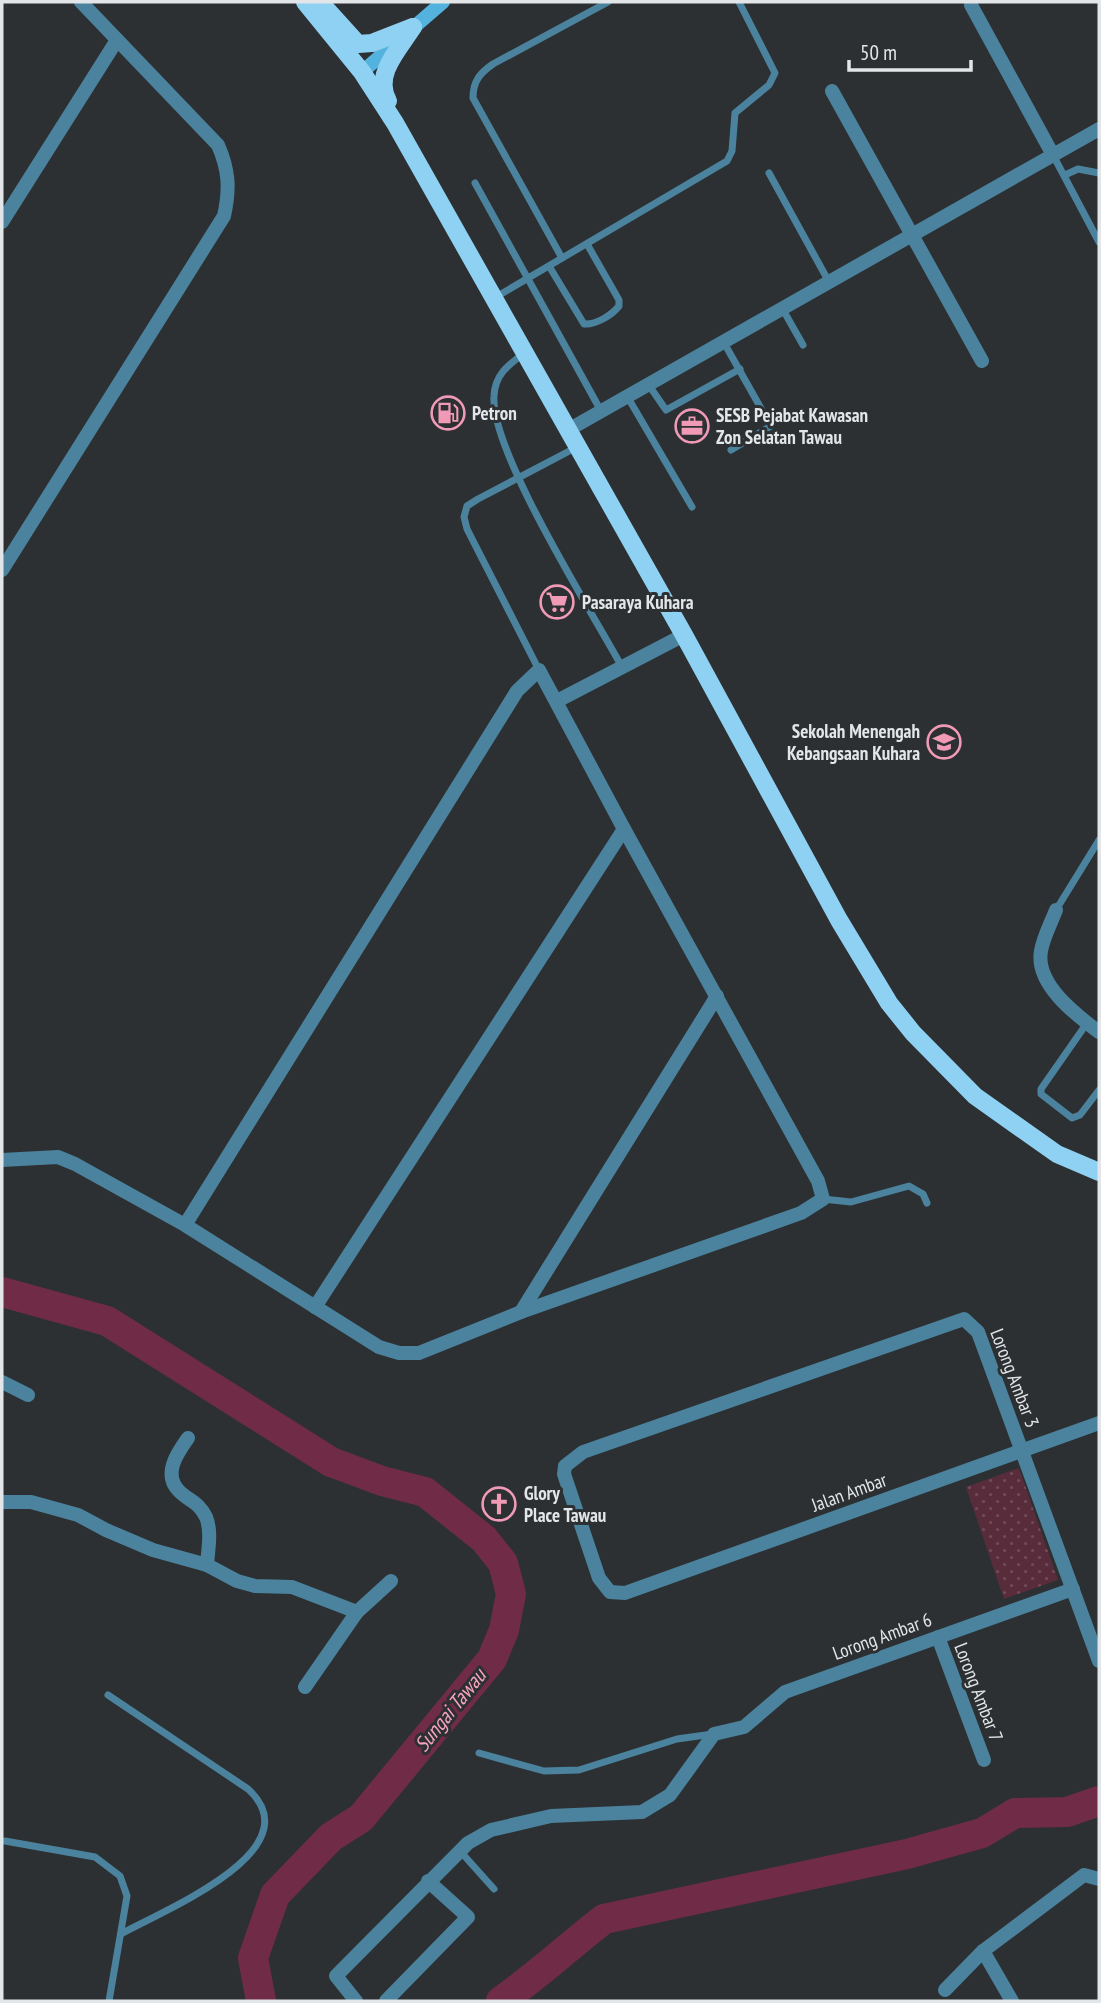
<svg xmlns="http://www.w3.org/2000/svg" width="1101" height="2003" viewBox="0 0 1101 2003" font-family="'PT Sans Narrow',sans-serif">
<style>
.park{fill:url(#park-dots)}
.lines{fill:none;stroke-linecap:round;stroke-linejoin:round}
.river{stroke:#702c46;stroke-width:30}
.lane{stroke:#4b839e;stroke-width:7}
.street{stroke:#4b839e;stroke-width:14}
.secondary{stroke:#54b2de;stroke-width:14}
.primary{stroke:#8fd1f3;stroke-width:18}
.labels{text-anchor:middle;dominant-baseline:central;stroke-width:6;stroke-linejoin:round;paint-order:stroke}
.poi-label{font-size:19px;font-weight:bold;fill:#e3e6e8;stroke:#2c3032;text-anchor:start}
.street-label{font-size:19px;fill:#e3e6e8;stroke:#2c3032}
.water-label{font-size:21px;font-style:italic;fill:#f8a4be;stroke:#2c3032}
</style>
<defs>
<pattern id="park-dots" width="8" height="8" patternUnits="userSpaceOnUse" patternTransform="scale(1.75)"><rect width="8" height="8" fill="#582c3b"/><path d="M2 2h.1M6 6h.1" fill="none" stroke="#704b57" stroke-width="1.8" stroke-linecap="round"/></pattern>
</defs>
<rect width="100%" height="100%" fill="#2c3032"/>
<path class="park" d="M1019,1468l39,112 -54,19 -38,-112z"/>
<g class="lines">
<g class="river">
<path d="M2,1292l105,29 224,141 51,19 43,11 59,47 19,24 8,31 -7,36 -12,29 -131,159 -30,19 -56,58 -22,63 8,43"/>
<path d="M501,2001c36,-25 68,-55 103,-82l303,-65 75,-21 33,-20 52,-1 32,-11"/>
</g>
<g class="lane">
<path d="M1053,155l46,87"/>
<path d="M769,173l60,109"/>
<path d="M1065,175l13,-6 21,4"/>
<path d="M475,183l126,228"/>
<path d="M562,258l-89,-160c0,-17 7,-25 20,-34l115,-62"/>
<path d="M549,266l35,58c12,1 28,-9 35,-18v-6l-32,-56"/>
<path d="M496,297l231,-136 5,-10 3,-38 34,-28 6,-12 -36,-71"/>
<path d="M782,308l21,37"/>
<path d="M723,341l48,85 -40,24"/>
<path d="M523,354c-16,12 -28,21 -29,42 -4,55 98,216 128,271"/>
<path d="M648,384l18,26 74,-41"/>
<path d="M627,396l65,111"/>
<path d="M539,670l-72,-141 -3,-12 3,-11 11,-7 99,-52"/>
<path d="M1056,910l43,-70"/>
<path d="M1087,1023l-46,66v5l31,24 8,-3 19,-25"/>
<path d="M823,1199l28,3 58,-16 14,8 4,9"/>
<path d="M108,1695l140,94c67,61 -86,122 -127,145"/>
<path d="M479,1753l65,18 35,-1 98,-31 36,-5"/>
<path d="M5,1841l90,16 25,19 7,20 -18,105"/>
<path d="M460,1851l34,38"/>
</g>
<g class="street">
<path d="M971,5l82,150"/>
<path d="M832,91l150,270"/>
<path d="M2,222l115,-182"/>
<path d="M568,430l531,-301"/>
<path d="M2,570l222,-354c6,-27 5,-46 -6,-71l-137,-143"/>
<path d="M557,701l127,-66"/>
<path d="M1056,910c-5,13 -13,28 -15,41 -6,33 35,64 58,81"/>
<path d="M2,1160l56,-3 17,7 110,61 194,122 20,6h20l102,-41 280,-99 22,-14 -5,-18 -194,-352 -85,-159 -22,21 -332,534"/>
<path d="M315,1307l309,-478"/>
<path d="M521,1312l196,-316"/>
<path d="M2,1382l26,13"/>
<path d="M1099,1423l-474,170 -15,-1 -11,-14 -35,-104 1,-8 18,-14 381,-133 14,13 121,329"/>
<path d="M188,1438c-10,14 -26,36 -9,53 10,10 20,11 27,26 6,15 2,32 1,48"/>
<path d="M2,1502h29l47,13 28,15 47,20 54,15 30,16 18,5 37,1 65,25"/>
<path d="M938,1637l46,123"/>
<path d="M305,1687l52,-75 34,-31"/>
<path d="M983,1951l29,50"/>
<path d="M945,1990l38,-39 101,-76 15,4"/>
<path d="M356,2001l-20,-25 132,-133 23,-13 60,-14 91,-4 28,-17 44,-61 30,-7 41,-35 288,-103"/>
<path d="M386,2001l82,-84 -40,-36"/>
</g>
<path class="secondary" d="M362,72l81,-70"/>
<g class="primary">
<path d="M305,2l57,70 33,51 289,512 155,285 50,83 24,30 62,63 82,58 42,18"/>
<path d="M320,2l38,42 14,-1 41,-16"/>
<path d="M388,101c-15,-26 11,-52 25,-74"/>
</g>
</g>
<defs>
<symbol id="fuel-ring" viewBox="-11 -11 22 22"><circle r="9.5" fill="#2c3032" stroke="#f09ab6" stroke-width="1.5"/><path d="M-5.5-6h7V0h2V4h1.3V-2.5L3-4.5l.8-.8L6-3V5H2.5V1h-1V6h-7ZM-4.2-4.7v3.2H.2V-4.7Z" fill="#f09ab6"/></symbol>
<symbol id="office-ring" viewBox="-11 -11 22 22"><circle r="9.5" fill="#2c3032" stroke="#f09ab6" stroke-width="1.5"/><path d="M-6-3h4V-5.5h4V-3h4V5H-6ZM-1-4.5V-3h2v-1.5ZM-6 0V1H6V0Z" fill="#f09ab6"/></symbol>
<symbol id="supermarket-ring" viewBox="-11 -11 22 22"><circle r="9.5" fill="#2c3032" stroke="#f09ab6" stroke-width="1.5"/><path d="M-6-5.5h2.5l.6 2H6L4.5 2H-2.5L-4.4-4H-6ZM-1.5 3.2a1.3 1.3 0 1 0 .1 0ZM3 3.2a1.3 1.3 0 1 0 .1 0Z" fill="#f09ab6"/></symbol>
<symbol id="school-ring" viewBox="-11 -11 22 22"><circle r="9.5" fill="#2c3032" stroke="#f09ab6" stroke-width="1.5"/><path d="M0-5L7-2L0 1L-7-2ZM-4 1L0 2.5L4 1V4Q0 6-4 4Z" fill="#f09ab6"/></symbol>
<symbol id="church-ring" viewBox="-11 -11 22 22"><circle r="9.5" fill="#2c3032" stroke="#f09ab6" stroke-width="1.5"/><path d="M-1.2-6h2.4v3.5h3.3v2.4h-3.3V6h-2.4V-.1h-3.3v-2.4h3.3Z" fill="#f09ab6"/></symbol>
</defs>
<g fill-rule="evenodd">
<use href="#fuel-ring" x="429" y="394" width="38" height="38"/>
<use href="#office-ring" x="673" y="407" width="38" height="38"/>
<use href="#supermarket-ring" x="538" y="583" width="38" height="38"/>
<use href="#school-ring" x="925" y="723" width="38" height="38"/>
<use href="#church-ring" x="480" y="1485" width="38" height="38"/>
</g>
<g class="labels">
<g class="poi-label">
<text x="472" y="413">Petron</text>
<text x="716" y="415">SESB Pejabat Kawasan<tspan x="716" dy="22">Zon Selatan Tawau</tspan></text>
<text x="582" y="602">Pasaraya Kuhara</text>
<text x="920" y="731" text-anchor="end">Sekolah Menengah<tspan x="920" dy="22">Kebangsaan Kuhara</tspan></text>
<text x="524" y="1493">Glory<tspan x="524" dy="22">Place Tawau</tspan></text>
</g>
<g class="street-label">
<text transform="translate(1015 1378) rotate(69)">Lorong Ambar 3</text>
<text transform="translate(849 1492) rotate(-20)">Jalan Ambar</text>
<text transform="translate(882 1636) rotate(-20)">Lorong Ambar 6</text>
<text transform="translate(979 1692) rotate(69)">Lorong Ambar 7</text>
</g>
<g class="water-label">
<text transform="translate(450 1710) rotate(-51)">Sungai Tawau</text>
</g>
</g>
<rect width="1101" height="2003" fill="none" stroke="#e3e6e8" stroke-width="7"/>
<path d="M849 60v10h122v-10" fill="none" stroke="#e3e6e8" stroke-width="3.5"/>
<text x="860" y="60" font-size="21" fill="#e3e6e8" stroke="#2c3032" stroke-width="5" paint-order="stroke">50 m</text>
</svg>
